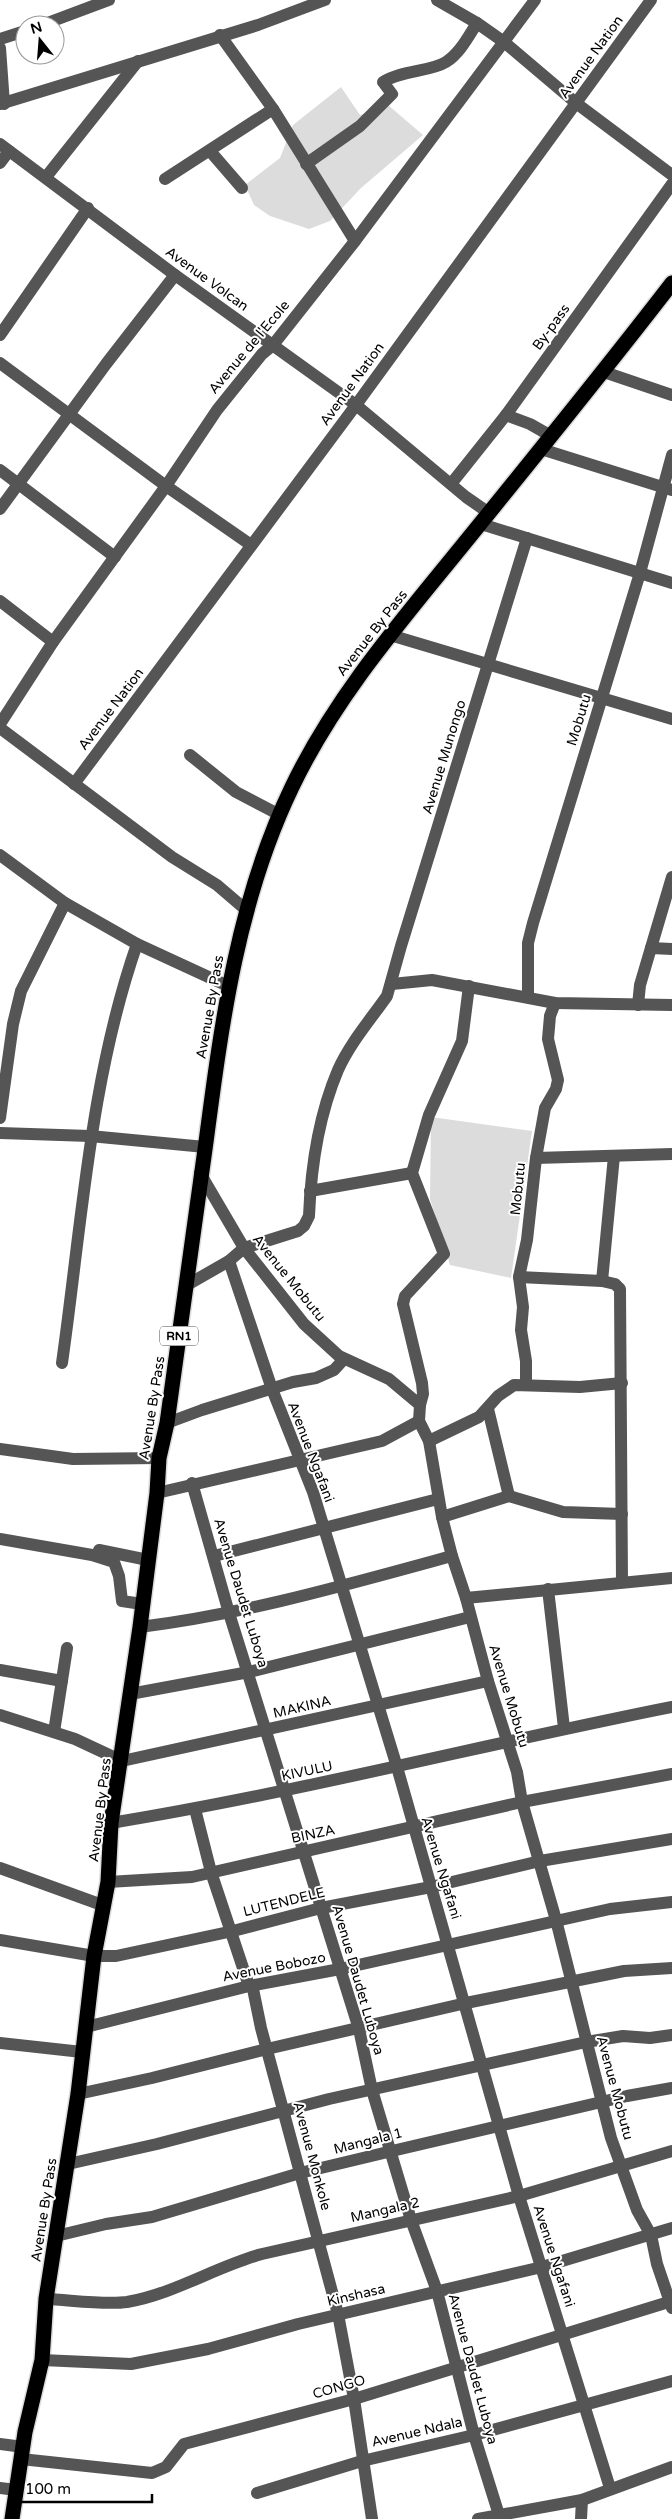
<svg xmlns="http://www.w3.org/2000/svg" width="672" height="2519" viewBox="0 0 672 2519" font-family="'Varela Round',sans-serif">
<style>
.green{fill:#dcdcdc}
.lines{fill:none;stroke-linecap:round;stroke-linejoin:round}
.highway-casing{stroke:#dbdbdb;stroke-width:18}
.minor{stroke:#555;stroke-width:12}
.highway{stroke:#000;stroke-width:15}
.labels{text-anchor:middle;dominant-baseline:central;stroke-width:4;stroke-linejoin:round;paint-order:stroke}
.shield{fill:#fff;stroke:#4c4c4c;stroke-width:1}
.shield-label{font-size:12px;font-weight:bold;fill:#000}
.street-label{font-size:14px;fill:#000;stroke:#fff}
</style>
<rect width="100%" height="100%" fill="#fff"/>
<g class="green">
<path d="M341,87l19,28 28,-10 35,30 -62,53 -31,33 -21,8 -39,-13 -16,-11 -9,-20 35,-27 13,-33z"/>
<path d="M431,1117l101,14 -21,147 -61,-13 -20,-66z"/>
</g>
<g class="lines">
<defs>
<path id="highway" d="M12,2519l13,-87 17,-72 4,-61 32,-205 16,-138 14,-74 3,-59 29,-196 17,-134 2,-35 8,-35c13,-93 26,-187 39,-281 16,-122 32,-243 86,-355 44,-92 111,-168 175,-247 69,-85 138,-170 205,-257"/>
</defs>
<use href="#highway" class="highway-casing"/>
<g class="minor">
<path d="M437,0l40,23 27,19 72,61 96,72"/>
<path d="M42,25l67,-25"/>
<path d="M220,35l53,74 82,132"/>
<path d="M0,39l25,-8"/>
<path d="M0,48l4,56"/>
<path d="M0,104l258,-79 67,-25"/>
<path d="M0,144l175,131 181,130 110,92 23,16"/>
<path d="M210,151l32,37"/>
<path d="M0,163l9,-12"/>
<path d="M306,164l54,-38 32,-32 -9,-12c19,-12 47,-10 63,-20 14,-9 22,-25 31,-39"/>
<path d="M46,177l92,-116"/>
<path d="M165,179l108,-70"/>
<path d="M0,335l88,-127"/>
<path d="M0,363l166,123 85,59"/>
<path d="M604,372l68,23"/>
<path d="M506,415l24,9 21,12"/>
<path d="M541,449l131,41"/>
<path d="M0,470l115,87"/>
<path d="M451,484l55,-69 166,-231"/>
<path d="M0,509l106,-145 69,-89"/>
<path d="M481,524l191,59"/>
<path d="M0,601l53,41"/>
<path d="M390,635l282,84"/>
<path d="M0,724l53,-82 113,-156 51,-76 45,-56 11,-9 82,-104 180,-241"/>
<path d="M0,728l172,129 45,28 28,24"/>
<path d="M190,755l46,37 44,23"/>
<path d="M74,784l282,-379 295,-405"/>
<path d="M0,855l65,48 72,41 91,42"/>
<path d="M651,948l21,1"/>
<path d="M392,984l40,-4 123,23 117,2"/>
<path d="M528,996v-53l5,-20 107,-350 32,-118"/>
<path d="M638,1005l2,-20 32,-108"/>
<path d="M0,1118l13,-94 8,-33 44,-88"/>
<path d="M0,1133l90,3 115,11"/>
<path d="M536,1158l136,-4"/>
<path d="M200,1173l44,75 60,76 35,32 50,23 31,26 -1,16 10,20 13,76 10,39 14,42 22,83 29,91 5,30 34,118 55,218 26,72 14,25 6,29 15,44"/>
<path d="M310,1191l102,-18"/>
<path d="M229,1261l43,128 41,103 84,275 122,429 91,292"/>
<path d="M519,1277l83,4 13,3 5,5 2,293"/>
<path d="M602,1281l12,-125"/>
<path d="M187,1285l42,-24 15,-13 54,-17 6,-5 5,-10c2,-50 9,-99 29,-146 12,-27 33,-51 49,-74l14,-50 126,-408"/>
<path d="M62,1363c20,-141 28,-284 75,-419"/>
<path d="M526,1384v-23l-5,-31 2,-23 -4,-30 8,-37 9,-82 9,-50 11,-19 2,-9 -10,-41 2,-23 5,-13"/>
<path d="M420,1405l3,-11 -1,-11 -19,-79 2,-8 39,-42 -32,-81 17,-58 33,-74 7,-55"/>
<path d="M488,1409l21,87"/>
<path d="M167,1423l35,-13 91,-28 23,-4 18,-8 10,-11"/>
<path d="M429,1441l50,-24 19,-21 16,-11 66,2 42,-4"/>
<path d="M0,1449l73,10 86,-1"/>
<path d="M192,1483l37,130 130,416 13,61 39,130 26,71 37,144 25,80"/>
<path d="M157,1493l225,-52 37,-20"/>
<path d="M442,1517l67,-21 54,16 59,2"/>
<path d="M0,1539l92,16 22,7 5,14 3,25 20,3"/>
<path d="M99,1550l49,10"/>
<path d="M214,1556l224,-57"/>
<path d="M548,1589l16,139"/>
<path d="M466,1598l206,-20"/>
<path d="M140,1627c106,-13 209,-43 312,-71"/>
<path d="M0,1670l62,11"/>
<path d="M130,1694l119,-22 221,-55"/>
<path d="M0,1715l75,24 47,22 366,-80"/>
<path d="M54,1732l13,-84"/>
<path d="M195,1809l16,63 38,114 4,3 8,39 77,286 16,85 18,120"/>
<path d="M111,1823c189,-31 374,-79 561,-116"/>
<path d="M0,1868l102,37"/>
<path d="M108,1882l84,-5 330,-75 150,-28"/>
<path d="M0,1940l94,16h22l117,-25 88,-23 110,-21 109,-26 132,-22"/>
<path d="M86,2027l163,-41 91,-17 270,-60 62,-7"/>
<path d="M0,2043l82,9"/>
<path d="M78,2094l74,-16 115,-29 199,-46 158,-32 48,-3"/>
<path d="M68,2164l89,-20 172,-45 257,-57 37,-6 27,2 22,-3"/>
<path d="M56,2236l50,-12 46,-7 148,-44 92,-22 235,-55 45,-8"/>
<path d="M46,2299c24,1 59,6 81,3 47,-8 90,-36 135,-48l257,-58 153,-45"/>
<path d="M42,2360l89,4 77,-15 90,-25 244,-57 130,-39"/>
<path d="M0,2444l23,3"/>
<path d="M21,2459l131,14 14,-6 18,-23 170,-45 318,-98"/>
<path d="M0,2488l16,2"/>
<path d="M257,2493l105,-32 112,-26 198,-54"/>
<path d="M478,2519l104,-19 90,-33"/>
<path d="M581,2519l1,-19"/>
</g>
<use href="#highway" class="highway"/>
</g>
<g class="labels">
<rect class="shield" x="160" y="1326.5" width="38" height="19" rx="4"/>
<g class="shield-label">
<text x="179" y="1336">RN1</text>
</g>
<g class="street-label">
<text transform="translate(591 57) rotate(-54)">Avenue Nation</text>
<text transform="translate(207 279) rotate(36)">Avenue Volcan</text>
<text transform="translate(551 327) rotate(-54)">By-pass</text>
<text transform="translate(249 347) rotate(-50)">Avenue de l'Ecole</text>
<text transform="translate(352 384) rotate(-54)">Avenue Nation</text>
<text transform="translate(372 633) rotate(-52)">Avenue By Pass</text>
<text transform="translate(111 709) rotate(-53)">Avenue Nation</text>
<text transform="translate(579 720) rotate(-73)">Mobutu</text>
<text transform="translate(444 757) rotate(-73)">Avenue Munongo</text>
<text transform="translate(210 1007) rotate(-80)">Avenue By Pass</text>
<text transform="translate(518 1189) rotate(-84)">Mobutu</text>
<text transform="translate(289 1278) rotate(51)">Avenue Mobutu</text>
<text transform="translate(152 1408) rotate(-81)">Avenue By Pass</text>
<text transform="translate(311 1452) rotate(69)">Avenue Ngafani</text>
<text transform="translate(241 1593) rotate(73)">Avenue Daudet Luboya</text>
<text transform="translate(509 1696) rotate(73)">Avenue Mobutu</text>
<text transform="translate(302 1707) rotate(-13)">MAKINA</text>
<text transform="translate(307 1771) rotate(-12)">KIVULU</text>
<text transform="translate(100 1810) rotate(-83)">Avenue By Pass</text>
<text transform="translate(313 1834) rotate(-12)">BINZA</text>
<text transform="translate(441 1868) rotate(73)">Avenue Ngafani</text>
<text transform="translate(284 1902) rotate(-14)">LUTENDELE</text>
<text transform="translate(274 1967) rotate(-11)">Avenue Bobozo</text>
<text transform="translate(358 1980) rotate(74)">Avenue Daudet Luboya</text>
<text transform="translate(615 2088) rotate(75)">Avenue Mobutu</text>
<text transform="translate(368 2141) rotate(-14)">Mangala 1</text>
<text transform="translate(312 2156) rotate(75)">Avenue Monkole</text>
<text transform="translate(44 2210) rotate(-81)">Avenue By Pass</text>
<text transform="translate(385 2210) rotate(-13)">Mangala 2</text>
<text transform="translate(554 2256) rotate(72)">Avenue Ngafani</text>
<text transform="translate(356 2295) rotate(-13)">Kinshasa</text>
<text transform="translate(473 2369) rotate(75)">Avenue Daudet Luboya</text>
<text transform="translate(339 2387) rotate(-16)">CONGO</text>
<text transform="translate(417 2432) rotate(-13)">Avenue Ndala</text>
</g>
</g>
<g transform="translate(40 40) rotate(343)"><circle r="24" fill="#ffffff" stroke="#999999"/>
<path d="M0-4L9 19L0 12L-9 19Z" fill="#000000"/>
<text y="-8" font-size="14" font-weight="bold" text-anchor="middle" fill="#000000">N</text>
</g>
<path d="M18 2494v8h134v-8" fill="none" stroke="#000000" stroke-width="2.5"/>
<text x="25" y="2494" font-size="15" fill="#000000" stroke="#ffffff" stroke-width="4" paint-order="stroke">100 m</text>
</svg>
